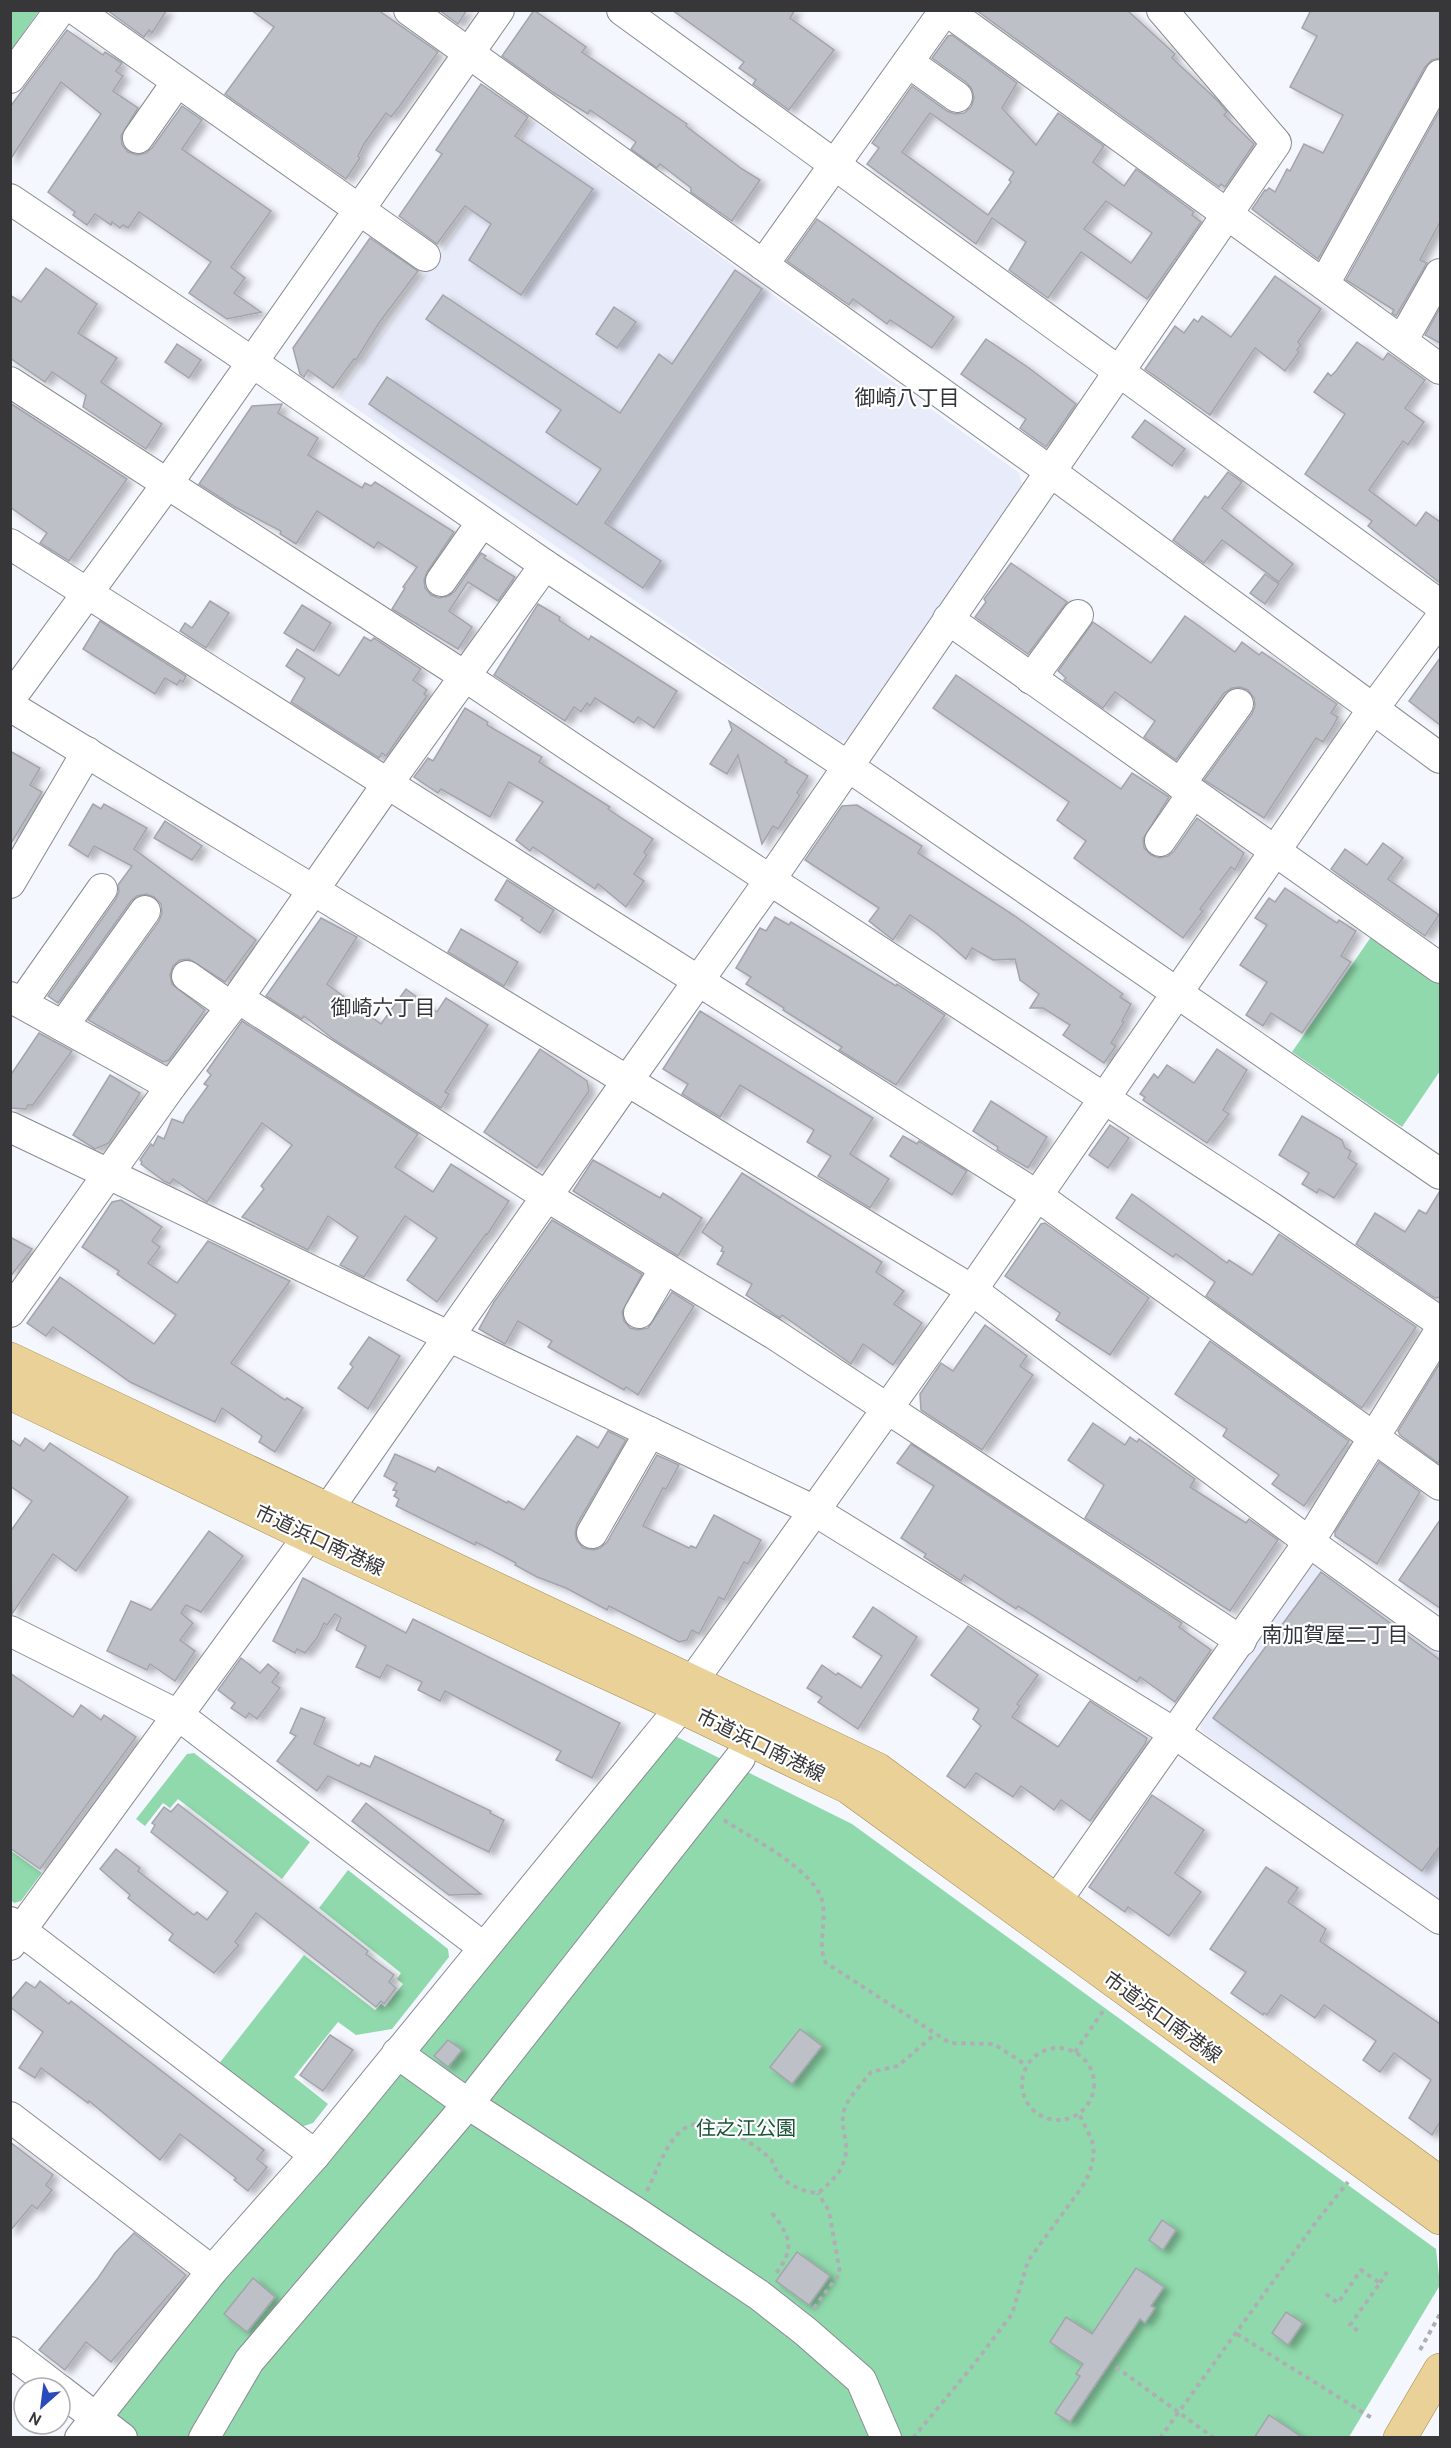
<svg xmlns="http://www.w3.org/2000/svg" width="1451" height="2448" viewBox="0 0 1451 2448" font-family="Cabin,'Noto Sans JP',sans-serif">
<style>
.built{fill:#e8ebfa}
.green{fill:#90d9ac}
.building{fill:#bec0c8;stroke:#a3a4ac;stroke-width:1.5;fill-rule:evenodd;filter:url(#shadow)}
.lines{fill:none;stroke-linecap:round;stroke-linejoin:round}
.minor-casing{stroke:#898b92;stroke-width:32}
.major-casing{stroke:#a1874b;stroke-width:34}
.path{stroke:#aeafb4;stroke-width:4;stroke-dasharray:4.5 4.5;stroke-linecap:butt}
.minor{stroke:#fff;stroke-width:30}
.major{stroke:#e9d198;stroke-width:33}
.labels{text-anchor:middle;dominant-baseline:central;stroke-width:4.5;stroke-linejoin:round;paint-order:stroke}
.street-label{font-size:20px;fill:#37373a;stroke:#fff}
.park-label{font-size:20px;fill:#1a5335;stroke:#fff}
.neighbourhood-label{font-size:21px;fill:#33353b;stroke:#fff}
</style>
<defs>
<filter id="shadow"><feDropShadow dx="6" dy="4" stdDeviation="3" flood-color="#0004"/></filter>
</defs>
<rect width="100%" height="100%" fill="#f5f7fe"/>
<g class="built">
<path d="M534,121l485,352 3,13 -172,251 -10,5 -502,-346z"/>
<path d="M1317,1564l123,85v255l-239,-173 -2,-14 107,-152z"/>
</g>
<g class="green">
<path d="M11,10l28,1 -28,39 -1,-39z"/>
<path d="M1373,934l67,47v90l-38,56 -110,-75z"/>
<path d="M671,1734l181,90 584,425 4,36 -91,152 -1255,1z"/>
<path d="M194,1753l116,89 -28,37 -104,-80 -8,9 -7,-5 -18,23 -9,-7 51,-65z"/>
<path d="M10,1850l32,23 -21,28 -7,2 -3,-3z"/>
<path d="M348,1870l100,79 1,8 -57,72 -36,6 -18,-13 -44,55 34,27 -15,19 -15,5 -80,-63 86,-110 71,55 6,-6 4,3 18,-23 -6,-5 4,-6 -82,-65z"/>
</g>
<g class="building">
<path d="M107,10h60l-15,23 -3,-3 -5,7z"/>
<path d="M251,10h127l60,42 -39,55 -8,10 -5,-4 -22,31 -6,12 2,2 -14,21 -121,-85 49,-67z"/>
<path d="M439,10h28l-9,14z"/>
<path d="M534,10l52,37 -4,5 105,72 -1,2 56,43 18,11 -28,41 -41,-29v-4l-31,-24 -3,4 -26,-19 5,-7 -46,-32 -2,4 -34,-21 -52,-37z"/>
<path d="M672,10h123l-5,8 44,32 -45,60 -36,-26 3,-4 -17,-12 5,-6z"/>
<path d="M976,10h151l48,44 -3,4 46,43 9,11 -3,3 30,29 -29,43 -4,-3 -2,3z"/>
<path d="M1311,10h129v48l-8,2 -7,7 -107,192 -66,-50 13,-19 1,1 3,-3 6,4 12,-23 3,2 14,-27 19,9 20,-38 -53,-28 27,-51 -15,-8z"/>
<path d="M67,30l36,25 2,-3 17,11 -6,8 7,5 -10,15 25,17 -17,28 1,9 6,7 9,3 9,-2 6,-5 30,-42 20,14 -20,29 89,62 -40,56 14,11 -11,15 27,19 -34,7 -38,-26 22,-31 -72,-50 -11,16 -5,-3 -3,3 -8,-6 -1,3 -16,-11 -8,11 -14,-10 2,-3 -27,-20 53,-78 -40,-32 -51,78v-53z"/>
<path d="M952,35l65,48 -15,25 34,37 22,-32 46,33 -11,16 31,24 12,-17 58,43 -2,3 9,7 -54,77 -66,-47 -33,46 -39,-28 17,-28 -34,-24 -16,26 -109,-80 12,-16 -7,-5 40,-57 35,25 8,3 9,-1 7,-6 3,-9 -2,-9 -5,-6 -35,-25 16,-22zM930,113l84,59 -5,8 2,2 -23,33 -86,-63zM1106,201l46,32 -21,30 -47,-34z"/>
<path d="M481,84l47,33 -13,19 78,53 -72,106 -52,-35 22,-36 -26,-18 -28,38 -38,-28 43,-62 -6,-4z"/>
<path d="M1440,110v112l-20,38 7,3 -31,53 -4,-3 2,-3 -48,-30z"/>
<path d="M817,219l137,98 -22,31 -42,-28 -3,4 -34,-25 -4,6 -62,-44z"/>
<path d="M370,238l48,33 -39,52 -23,37 -2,-1 -21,29 -25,-18 -4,7 -4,-3 -7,-26z"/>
<path d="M46,268l51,36 -19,29 39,25 -16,24 61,42 -16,25 -63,-42 3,-12 -34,-23 -7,10 -35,-24v-63l11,7z"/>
<path d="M735,270l27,19 -157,234 56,38 -18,27 -274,-184 18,-27 190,128 24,-36 -55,-37 15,-22 -135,-91 17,-24 177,118 39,-59 13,10z"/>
<path d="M1275,276l46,33 -23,33 3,3 -4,5 2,2 -14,19 -30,-23 -45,67 -65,-46 30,-43 9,7 10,-14 4,3 4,-6 29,21z"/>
<path d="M614,307l22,15 -19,26 -21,-14z"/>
<path d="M1440,308v35l-15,-8z"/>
<path d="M986,339l43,29 47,36 -30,43 -26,-19 6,-9 -65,-45z"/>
<path d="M1357,342l26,18 5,-7 37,27 -20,28 19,14 -16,23 -5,-4 -34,49 47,36 10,-14 14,10v61l-72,-57 4,-5 -67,-47 40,-60 -31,-22 14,-19 3,3 5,-5z"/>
<path d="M177,344l24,16 -12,18 -24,-16z"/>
<path d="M10,403l117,76 -58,82 -29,-18 7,-10 -37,-26z"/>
<path d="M282,404l-4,9 40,25 -10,17 54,33 3,-5 6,3 4,-4 79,50 -27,40 -3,8 1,8 6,7 8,3 10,-2 6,-5 26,-38 5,3 -2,2 31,19 -17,24 -30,-19 -19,29 23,16 -14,22 -66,-40 13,-21 -2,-1 14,-20 -39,-25 -4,6 -57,-37 -21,33 -16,-10 1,-3 -46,-24 -36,-23 53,-78z"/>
<path d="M1145,420l40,29 -13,17 -40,-29z"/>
<path d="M1228,472l14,10 -20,26 71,56 -14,18 -57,-42 -18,23 -31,-23 32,-44 3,2z"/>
<path d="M1011,563l56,39 -39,52 -53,-37 11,-15 -2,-3z"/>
<path d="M1265,574l14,10 -14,20 -15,-11z"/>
<path d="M210,601l19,12 -23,35 -26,-17 5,-8 7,5z"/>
<path d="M538,604l22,13 -1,3 30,20 2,-4 86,55 -23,37 -16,-11 -4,6 -39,-25 -5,8 -3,-3 -6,9 -7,-5 -9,14 -71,-46z"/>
<path d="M302,605l29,18 -17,28 -30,-18z"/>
<path d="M1185,616l50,36 7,-10 17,13 3,-3 75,52 -6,9 7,4 -6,11 -9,14 -7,-4 -52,80 -60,-38 48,-66 3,-8 -1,-8 -6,-8 -8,-3 -8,1 -8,5 -48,67 -32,-23 11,-16 -40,-29 -12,16 -39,-28 2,-2 -8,-7 35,-49 58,41z"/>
<path d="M100,621l86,55 -3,6 -3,-2 -3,5 -12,-7 -10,16 -72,-45z"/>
<path d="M364,637l7,4 3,-3 47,31 -8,11 14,10 -3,4 3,2 -38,56 -3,4 -4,-3 -3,5 -88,-56 14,-24 -19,-12 11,-17 42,27z"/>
<path d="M1440,658v67l-31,-24z"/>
<path d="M956,675l165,114 11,-16 37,24 -26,42 1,9 7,7 8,3 9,-2 6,-5 23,-33 47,35 -9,17 -4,-3 -31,42 3,2 -20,27 -109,-80 12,-17 -29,-21 12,-18 -136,-94z"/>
<path d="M465,708l23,14 -1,3 55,32 -3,5 71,45 -2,2 45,30 -9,13 3,3 -13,19 10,7 -18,26 -28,-23 -3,5 -62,-42 -3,4 -14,-11 27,-38 -34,-20 -19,35 -49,-28 -3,4 -24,-16 14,-19 5,3z"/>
<path d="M729,721l58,39 -2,2 23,14 -11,17 3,2 -22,34 -5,-3 -11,18 -24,-89 -11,19 -17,-10 22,-34z"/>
<path d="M10,751l30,17 -10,17 12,7 -32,53z"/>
<path d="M93,804l8,5 3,-5 43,24 -13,21 122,91 -31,42 -36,-23 -9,1 -7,6 -3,9 2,9 33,26 -36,50 -6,2 -75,-42 71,-99 3,-8 -1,-9 -7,-7 -8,-3 -9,2 -6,5 -73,102 -10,-7 68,-97 3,-8 -1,-6 14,-19 -38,-20 -6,11 -19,-12z"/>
<path d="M857,805l65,41 -4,7 97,63 108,78 -3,3 11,7 -9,17 2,1 -13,21 5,3 -12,17 -41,-28 7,-10 -27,-17h-13l9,-14 -19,-14 -5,-21 -22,1 -21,-12 -6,11 -31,-27 -25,-17 -17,25 -24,-19 10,-13 -74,-48 37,-54z"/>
<path d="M165,821l37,25 -10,14 -38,-22z"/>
<path d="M1383,843l20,15 -15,21 51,36 -14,21 -94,-67 14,-20 22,16z"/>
<path d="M507,880l47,30 -14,23 -19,-13 2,-2 -28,-18z"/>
<path d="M1285,888l52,35 2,-3 17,11 -15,25 10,6 -49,71 -31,-20 -8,13 -17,-11 21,-33 -27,-17 27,-40 -12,-7 14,-20 6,4z"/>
<path d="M775,917l14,8 2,-3 105,64 1,-2 48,31 -49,70 -57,-35 3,-3 -59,-37 1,-2 -38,-24 5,-7 -15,-9 24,-40 6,3z"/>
<path d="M321,918l36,19 -30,47 54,40 25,-35 31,23 9,-14 42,27 -43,67 4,2 -8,14 -108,-69 -29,-23 -2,3 -36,-23z"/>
<path d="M461,929l57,33 -14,24 -56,-34z"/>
<path d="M700,1011l173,107 -23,36 39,25 -19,29 -52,-32 13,-20 -24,-14 7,-12 -74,-45 -20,32 -38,-23 6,-10 -25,-15z"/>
<path d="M242,1021l176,113 -23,33 38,25 18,-28 58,37 -22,34 -1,-1 -49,68 -30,-22 30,-42 -32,-22 -41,61 -24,-12 18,-28 -30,-21 -20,34 -66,-33 22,-28 -3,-3 31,-41 -30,-22 -55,79 -34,-23 -3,5 -6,-3 -23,-17 1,-2 -2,-2 11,-16 2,2 5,-10 6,3 8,-20 11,4 3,-7 22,-30 -4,-2 7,-9 -4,-4z"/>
<path d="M39,1033l33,18 -39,54h-5l-2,4 -16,-1v-32z"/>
<path d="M540,1049l47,32 2,10 -52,77 -53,-36z"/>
<path d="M1217,1049l30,21 -24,40 6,4 -22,29 -64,-43 2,-3 -5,-3 14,-20 4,4 9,-13 27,18z"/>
<path d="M110,1075l30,18 -31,50 -14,6 -22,-14z"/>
<path d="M991,1101l56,36 -19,31 -31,-18 1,-3 -25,-16z"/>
<path d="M1302,1116l40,24 3,8 6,3 -3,7 9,6 -23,34 -15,-9 -2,4 -15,-9 7,-11 -30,-18z"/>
<path d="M1110,1125l19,13 -21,30 -19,-13z"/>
<path d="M903,1136l14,8 2,-3 48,30 -15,24 -62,-39z"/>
<path d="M593,1160l67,38 3,-5 39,25 -24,38 -105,-65z"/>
<path d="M742,1173l140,89 -6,10 28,19 -10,13 28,19 -29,42 -30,-21 -12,20 -69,-49 -2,3 -34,-23 6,-11 -35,-20 7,-12 -3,-1 2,-4 -21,-15z"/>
<path d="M1440,1191v106l-5,1 -79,-54 19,-31 30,19 14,-22 7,4z"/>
<path d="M1132,1194l95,69 2,-3 23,15 27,-41 137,93 -54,81 -156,-112 9,-14 -39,-28 -3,3 -57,-39z"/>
<path d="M121,1200l41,27 -10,14 8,6 -12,16 29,20 31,-42 82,40 -59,82 54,37 2,-2 16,10 -28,44 -16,-10 3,-6 -40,-28 -7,14 -85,-40 -77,-55 -7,9 -19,-13 33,-46 94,67 22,-29 -59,-41 2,-3 -37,-24 30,-45z"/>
<path d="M552,1220l90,54 -20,38 2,9 6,7 8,2 10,-2 24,-36 22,14 -56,89 -12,-8 -2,3 -76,-43 4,-6 -34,-20 -13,23 -26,-15 15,-27z"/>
<path d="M1045,1223l104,75 -39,57 -54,-35 4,-7 -55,-37 36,-52z"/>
<path d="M10,1237l22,12 -22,28z"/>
<path d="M985,1325l42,31 -7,10 13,9 -51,75 -61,-40 -1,-16 21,-31 12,8z"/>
<path d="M369,1337l31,19 -32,53 -30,-21 15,-21 -3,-3z"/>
<path d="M1210,1341l139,100 -45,65 -32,-22 7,-9 -56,-39 4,-7 -52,-35z"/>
<path d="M1440,1363v96l-2,4 -38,-28 -2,-4z"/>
<path d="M1093,1423l32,22 5,-8 7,5 2,-3 56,40 -5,8 56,36 3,-4 29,21 -48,71 -145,-93 19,-33 -36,-25z"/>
<path d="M608,1431l18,9 -49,84 -2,10 2,7 6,7 10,2 7,-2 7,-6 50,-87 22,10 -13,24 -3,-1 -20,38 46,22 2,-2 5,2 18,-33 47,25 -13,24 -4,-2 -20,38 -5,-3 -20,37 -7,-4 -5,10 -8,2 -70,-36 -2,4 -41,-22 -29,-11 -22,-12 1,-2 -40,-21 -1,3 -79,-39 3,-7 -5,-3 3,-5 -4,-1 4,-7 -13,-7 11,-22 40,18 3,-5 69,36 1,-2 16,9 53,-74 21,12z"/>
<path d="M25,1438l19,13 6,-8 78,54 -52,74 -23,-17 -41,60 -2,-82 22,-31 -22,-15v-47l10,7z"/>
<path d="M911,1444l271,179 -3,4 32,23 -36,52 -35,-25 -3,5 -119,-76 -2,3 -52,-34 -3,6 -37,-24 2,-3 -25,-16 33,-52 -37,-23z"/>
<path d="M1379,1462l41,30 -43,72 -42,-28v-4z"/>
<path d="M1440,1520v88l-41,-28z"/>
<path d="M209,1531l34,25 -42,56 -15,-7 -5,8 12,10 -13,17 15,11 -20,30 -25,-17 -3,6 -40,-19 24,-50 20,9z"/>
<path d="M1321,1572l119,88v186l-18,25 -209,-153z"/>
<path d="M303,1578l103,55 7,-14 207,104 -28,55 -36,-18 5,-9 -116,-60 -5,10 -22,-11 4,-8 -35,-17 -7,13 -24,-11 10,-21 -30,-16 5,-12 -6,-4 -8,11 -3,-2 -7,15 -12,15 -8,-4 -2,4 -22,-12z"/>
<path d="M873,1607l44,30 -59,92 -40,-27 4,-5 -15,-9 15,-23 14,10 2,-2 23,15 21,-32 -29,-19z"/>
<path d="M968,1626l70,49 -21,29 3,2 -8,11 46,30 32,-46 57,37 -2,6 -55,77 -29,-21 -7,10 -33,-24 -8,11 -37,-24 -11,15 -18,-12 34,-50 -8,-7 6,-10 -48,-34z"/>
<path d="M241,1658l19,15 8,-9 11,9 -7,9 8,6 -23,31 -8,-6 -3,5 -15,-10 4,-5 -17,-13z"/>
<path d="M10,1673l63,44 8,-12 20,15 3,-5 32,22 -96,132 -30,-21z"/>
<path d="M301,1708l24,10 -11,26 45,22 2,-3 9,4 5,-11 116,55 -1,2 14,7 -15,32 -161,-76 -11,15 -40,-30 19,-25 -6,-3z"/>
<path d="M1152,1795l52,35 -29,43 26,19 -32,44 -41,-29 -3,5 -36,-25z"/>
<path d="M366,1803l115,91 -32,1 -97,-74z"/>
<path d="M178,1804l190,147 -2,3 28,21 -5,7 7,6 -12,16 -3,-3 -5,6 -120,-94 -21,29 4,3 -25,28 -45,-33 4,-6 -45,-36 2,-3 -30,-26 16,-20 24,19 -2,3 56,44 3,-3 10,8 21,-28 -77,-60 4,-7 -3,-2 12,-16 7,5z"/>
<path d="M1266,1867l32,21 -10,14 38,27 -6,12 120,83v98l-8,13 -23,-17 22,-38 -37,-27 -14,19 -17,-12 13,-19 -52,-36 -9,13 -34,-23 -14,20 -3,-2 -1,2 -32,-22 15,-21 -36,-23z"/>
<path d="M40,1981l29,23 2,-3 193,149 -7,9 10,8 -19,24 -14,-11 2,-2 -56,-44 -20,26 -71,-59 -1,2 -47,-35 -6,10 -16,-10 24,-36 -33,-25v-6l16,-19 9,6z"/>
<path d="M800,2029l22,17 -30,38 -22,-17z"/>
<path d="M330,2035l23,15 -30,41 -23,-16z"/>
<path d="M448,2040l14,10 -14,17 -14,-11z"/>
<path d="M10,2142l43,33 -7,10 6,5 -15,19 -5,-4 -22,26z"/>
<path d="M1162,2220l14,10 -13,20 -14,-10z"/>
<path d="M134,2233l52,42 -75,87 -25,-20 -21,28 -26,-20 59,-72 17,-25z"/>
<path d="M797,2252l33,24 -21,29 -33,-24z"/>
<path d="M1136,2268l28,19 -13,19 4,2 -10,15 -5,-4 -70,103 -15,-9 25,-37 -4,-2 7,-10 -33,-22 16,-25 26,17z"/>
<path d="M253,2278l22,19 -28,35 -23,-18z"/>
<path d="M1286,2312l17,11 -15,22 -16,-12z"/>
<path d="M1269,2415l34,23h-49z"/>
</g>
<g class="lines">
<defs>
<g id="minor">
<path d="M76,10l349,246"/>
<path d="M409,10l642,462 389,286"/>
<path d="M622,10l818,595"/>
<path d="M946,10l494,359"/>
<path d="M908,62l49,35"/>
<path d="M10,78l50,-68"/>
<path d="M138,138l39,-56"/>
<path d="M10,199l242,163 293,203 304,202 591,407"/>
<path d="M763,265l182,-255"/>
<path d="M1324,284l116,-209"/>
<path d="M1402,341l38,-67"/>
<path d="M10,382l456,295 304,203 502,328 168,114"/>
<path d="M10,544l1026,651 404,290"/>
<path d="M441,581l41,-59"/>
<path d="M948,619l492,349"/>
<path d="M1031,679l47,-64"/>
<path d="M10,699l157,-215 332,-474"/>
<path d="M10,706l962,584 337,252 131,94"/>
<path d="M1180,784l58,-80"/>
<path d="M1160,841l33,-48"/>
<path d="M10,883l77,-131"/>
<path d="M187,976l44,31"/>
<path d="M10,997l161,89"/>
<path d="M238,998l308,198 228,138 467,307"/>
<path d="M22,1003l80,-114"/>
<path d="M63,1026l82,-115"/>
<path d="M10,1127l805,384 359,222 266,186"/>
<path d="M10,1312l161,-226 67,-88 150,-215 157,-218"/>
<path d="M639,1313l26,-45"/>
<path d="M592,1533l58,-101"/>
<path d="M10,1631l168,84 305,232"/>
<path d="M692,1682l280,-392 401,-581 67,-90"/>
<path d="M1042,1921l267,-379 131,-211"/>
<path d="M10,1922l305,233"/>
<path d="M10,1945l319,-437 299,-428 142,-200 506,-737 -114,-133"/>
<path d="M397,2053l71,51 169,109 122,82 46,36 56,49 25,58"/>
<path d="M10,2117l202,154"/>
<path d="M10,2352l47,36"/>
<path d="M60,2390l62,48"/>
<path d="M80,2438l132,-167 103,-116 366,-448"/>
<path d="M204,2438l45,-77 219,-257 272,-346"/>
</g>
<g id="major">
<path d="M10,1359l867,410 563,414"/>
<path d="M10,1393l299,143 372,171 167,80 592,431"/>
<path d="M1400,2438l40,-68"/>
</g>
</defs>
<use href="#minor" class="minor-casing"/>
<use href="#major" class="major-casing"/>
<g class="path">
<path d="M724,1820c26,18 95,51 99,85 3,20 -6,40 3,58l124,80 44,1 32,21"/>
<circle cx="1058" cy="2084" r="36"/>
<path d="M1075,2052l30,-44"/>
<path d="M647,2191c20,-42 31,-88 86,-58 13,7 28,16 38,27 4,5 5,12 9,16 9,10 25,16 38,17 17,-14 30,-27 28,-50 -2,-12 -5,-20 -2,-32 3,-13 19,-28 27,-39l27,-6 37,-32"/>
<path d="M772,2213c20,26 23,36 2,63"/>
<path d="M1380,2283l7,-11"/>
<path d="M1326,2294l12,9 23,-33 19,13 -30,42 11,8"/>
<path d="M814,2308l26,-35 -11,-62 -11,-18"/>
<path d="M1237,2334l135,84"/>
<path d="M1420,2350l20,-36"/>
<path d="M1116,2367l98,71"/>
<path d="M913,2438l62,-75 37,-49 16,-53 54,-74 8,-15 4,-18 -2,-14 -13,-26"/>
<path d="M1160,2438l156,-216 32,-40"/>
</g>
<use href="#minor" class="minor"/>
<use href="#major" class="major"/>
</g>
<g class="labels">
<g class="street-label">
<text transform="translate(320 1540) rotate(25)">市道浜口南港線</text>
<text transform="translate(761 1745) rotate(26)">市道浜口南港線</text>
<text transform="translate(1163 2017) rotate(36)">市道浜口南港線</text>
</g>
<g class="park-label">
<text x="746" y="2128">住之江公園</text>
</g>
<g class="neighbourhood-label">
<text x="907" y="397">御崎八丁目</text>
<text x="383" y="1007">御崎六丁目</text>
<text x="1335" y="1634">南加賀屋二丁目</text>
</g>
</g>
<rect width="1451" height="2448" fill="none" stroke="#37373a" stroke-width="24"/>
<g transform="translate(42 2406) rotate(208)"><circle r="28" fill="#ffffff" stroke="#afafb0" stroke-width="1.5"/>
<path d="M0-4.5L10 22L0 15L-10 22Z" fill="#2a4bba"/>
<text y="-9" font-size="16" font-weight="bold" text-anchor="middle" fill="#37373a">N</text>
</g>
</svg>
